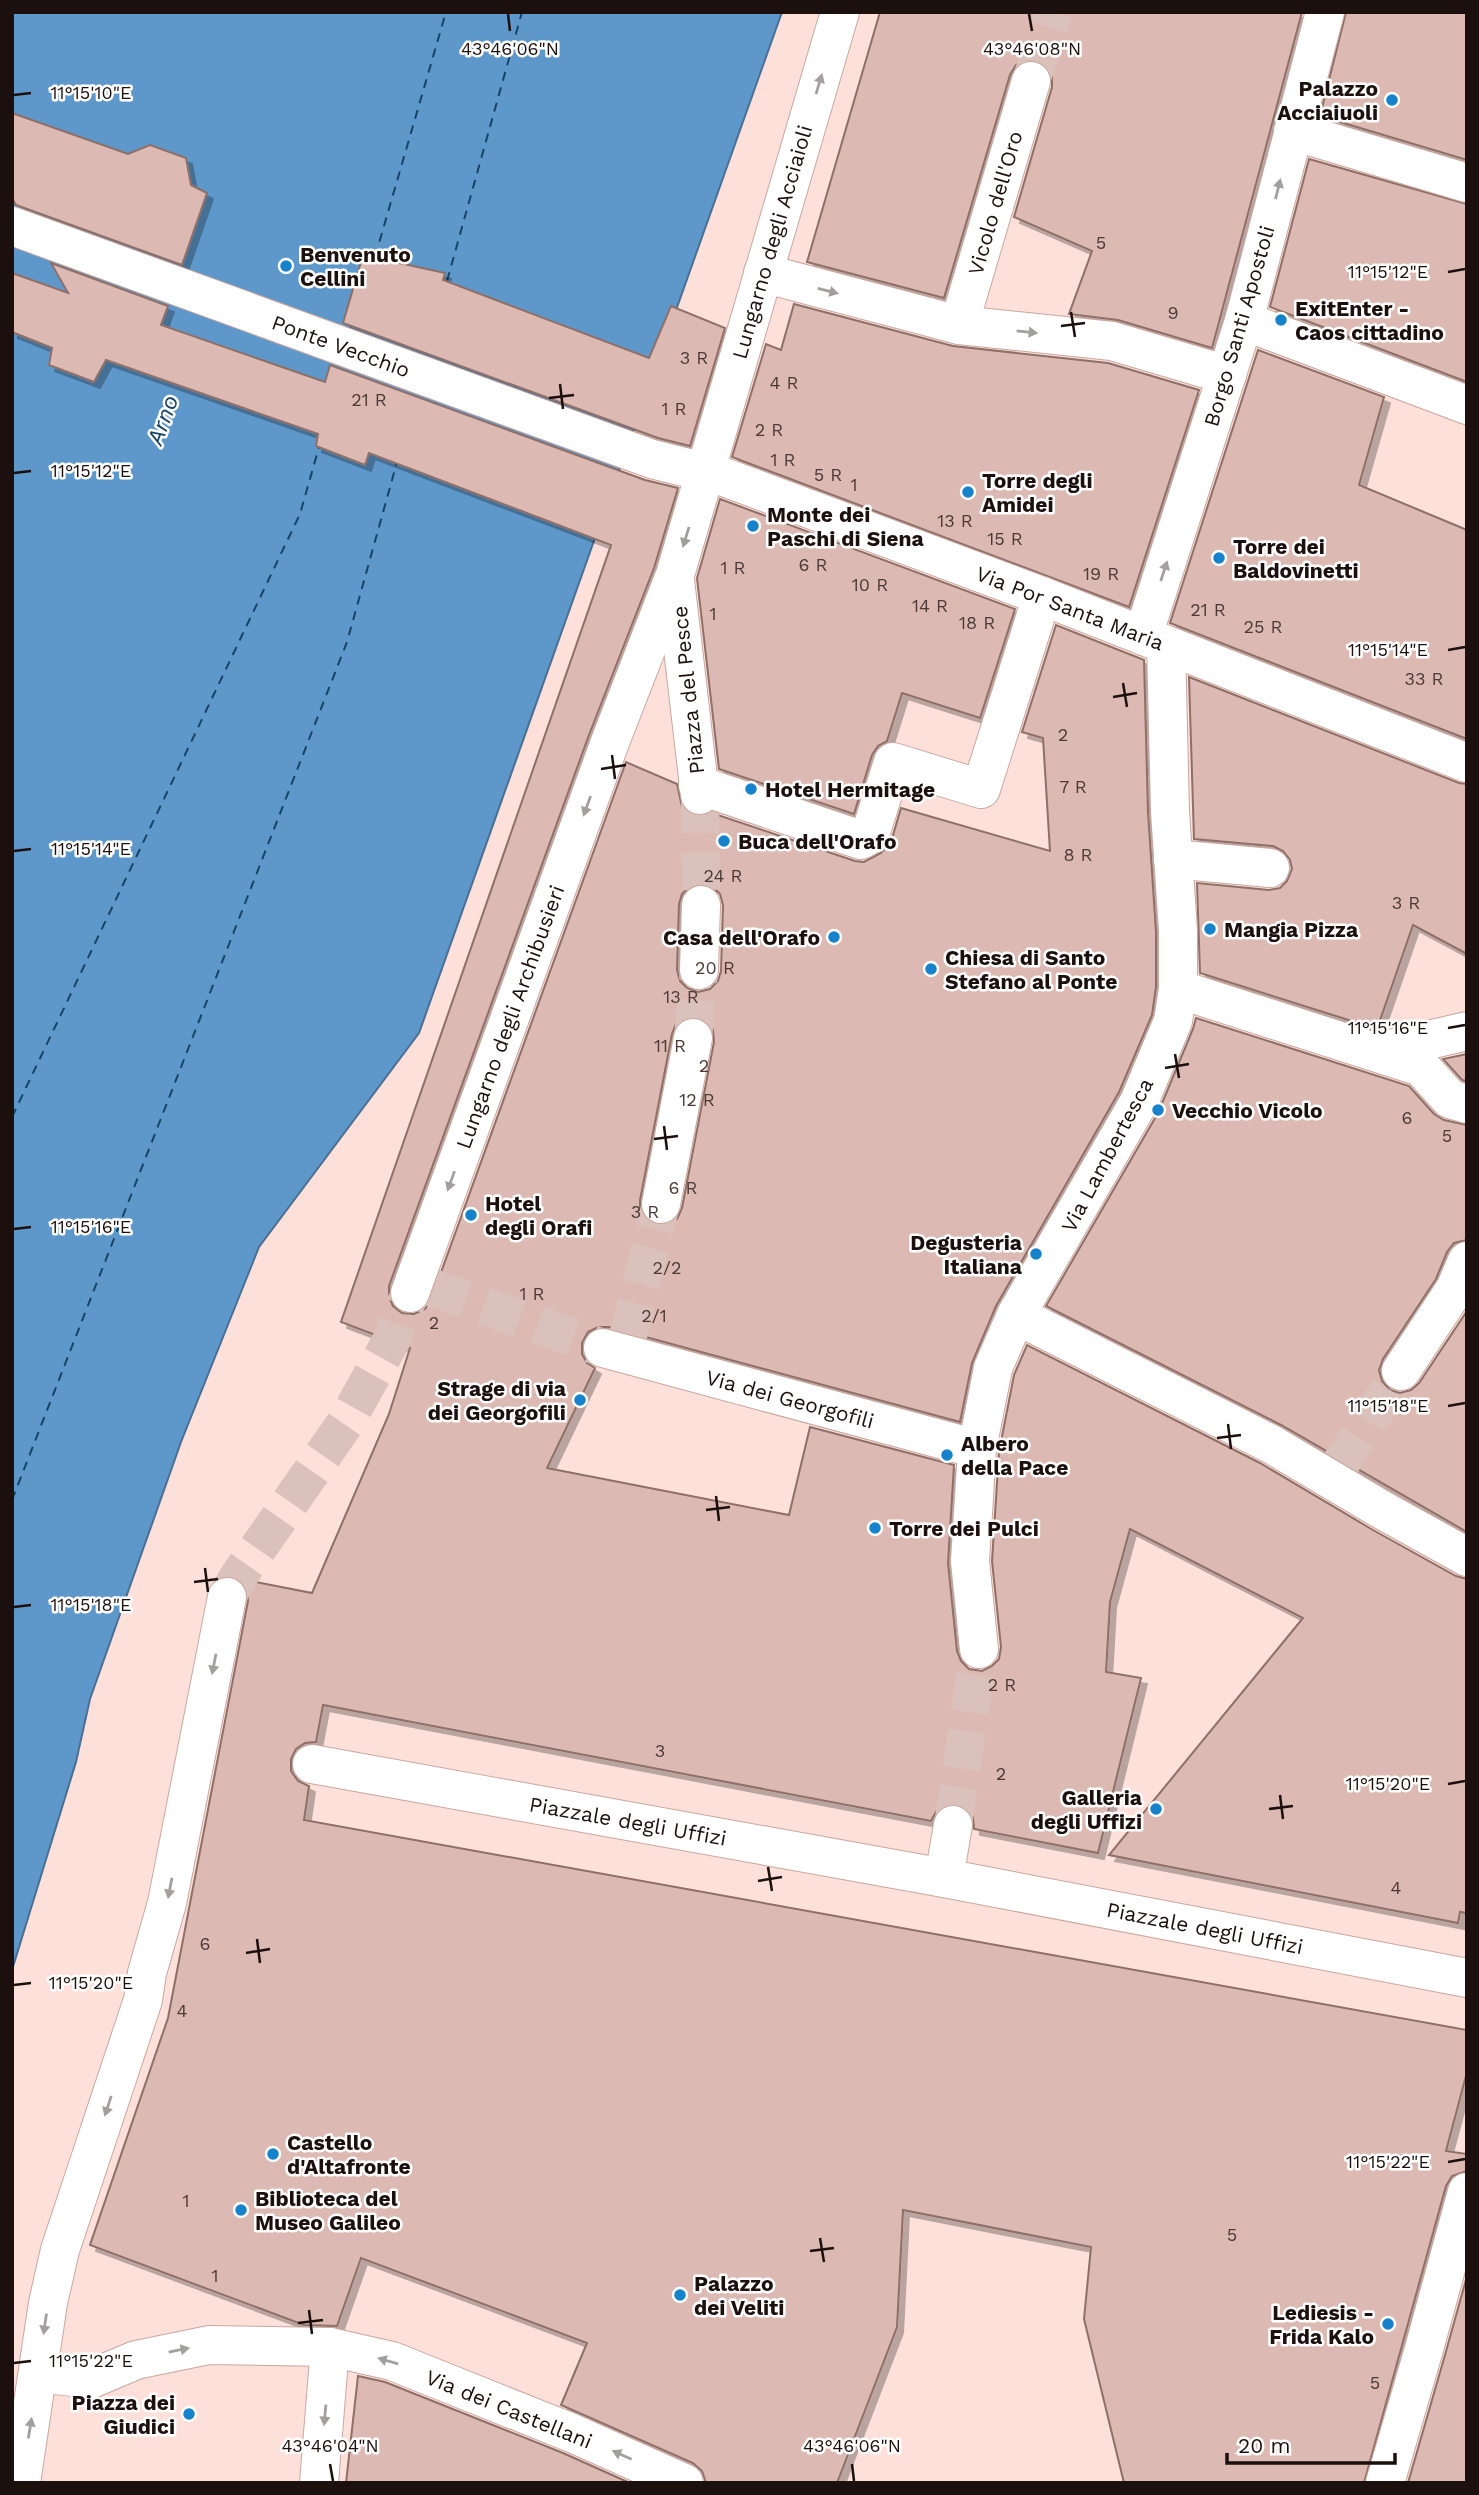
<svg xmlns="http://www.w3.org/2000/svg" width="1479" height="2495" viewBox="0 0 1479 2495" font-family="'Work Sans',sans-serif">
<style>
.water{fill:#5e98cb;stroke:#4a6f92;stroke-width:2}
.lines{fill:none;stroke-linecap:round;stroke-linejoin:round}
.ferry{stroke:#174365;stroke-width:2;stroke-dasharray:9 7;stroke-linecap:butt}
.building{fill:#dcb9b2;stroke:#8e6f68;stroke-width:2;fill-rule:evenodd;filter:url(#shadow)}
.minor-tunnel{stroke:#dbc1bb;stroke-width:38;stroke-dasharray:38 19;stroke-linecap:butt}
.minor-casing{stroke:#c9a7a0;stroke-width:40}
.minor{stroke:#fff;stroke-width:38}
.oneway{fill:#a49f9f}
.ticks{fill:none;stroke:#1c100e;stroke-width:2.5}
.poi-dot{fill:#1782cc;stroke:#fff;stroke-width:2.5}
.labels{text-anchor:middle;dominant-baseline:central;stroke-width:5;stroke-linejoin:round;paint-order:stroke}
.number-label{font-size:18px;fill:#4c3a37}
.poi-label{font-size:21px;font-weight:bold;fill:#1c100e;stroke:#fff;text-anchor:start}
.street-label{font-size:21px;fill:#1c100e;stroke:#fff}
.water-label{font-size:23px;font-style:italic;fill:#174365;stroke:#fff}
.ticks-label{font-size:18px;text-anchor:middle;fill:#1c100e;stroke:#fff;stroke-width:5;stroke-linejoin:round;paint-order:stroke}
</style>
<defs>
<filter id="shadow"><feDropShadow dx="6" dy="6" stdDeviation="0" flood-color="#0004"/></filter>
</defs>
<rect width="100%" height="100%" fill="#fde0da"/>
<path class="water" d="M13,12h769l-363,1021 -160,214 -78,195 -91,257 -14,63 -64,208z"/>
<g class="lines">
<g class="ferry">
<path d="M375,257l71,-245"/>
<path d="M447,281l75,-269"/>
<path d="M12,1117l288,-603 19,-67"/>
<path d="M12,1500l335,-858 50,-180"/>
</g>
</g>
<g class="building">
<path d="M880,12h422l-90,336 -94,-28 -49,-6 23,-63 -78,-34 38,-130v-10l-5,-11 -10,-6h-12l-9,5 -6,10 -66,223 -137,-36z"/>
<path d="M1346,12h121v148l-147,-44z"/>
<path d="M12,113l116,41 22,-9 36,13 5,27 16,8 -25,72 -166,-60 -4,-7z"/>
<path d="M1309,159l158,45v178l-197,-75z"/>
<path d="M363,255l82,18 -2,7 206,78 22,-52 54,22 -35,118 -32,-8 -315,-115z"/>
<path d="M51,263l117,43 -7,19 164,57 5,-17 315,115 33,8 -24,80 -65,167 -200,551v11l4,9 9,7 12,1 11,-5 6,-9 195,-538 51,22 5,23 10,8 10,2 10,-4 143,48 9,1 17,-9 10,-11 10,-34 149,43 -7,-113 -21,-6 34,-107 88,35 4,152 8,120v55l-4,28 -33,77 -123,214 -24,57 -12,59 -351,-95h-11l-10,5 -6,11v11l5,9 8,5 -48,100 242,47 21,-88 144,38 -6,98 9,88 4,10 8,8 13,2 10,-5 7,-7 2,-12 -9,-86 7,-109 15,-77 13,-30 233,118 113,67 83,46 11,3v334l-7,-1 -2,11 -349,-68 194,-237 -173,-89 -20,73 -4,70 35,6 -43,175 -124,-24 -1,-12 -7,-9 -9,-4 -12,1 -9,7 -5,9 -608,-116 -7,37 -11,1 -9,6 -5,10v12l7,10 11,5 -5,34 1163,210v42l-21,79 21,3v17l-15,5 -6,10 -82,297h-240l-40,-164 7,-72 -188,-37 -6,117 -60,156h-131l-4,-12 -9,-8 -132,-58 26,-62 -226,-85 -24,68 -33,-1 -214,-80 78,-227 80,-417 -2,-21 66,13 77,-179 21,-66 -69,-26 270,-777 -242,-92 -4,12 -49,-19 2,-12 -212,-74 -12,22 -45,-17 3,-17 -40,-16v-59l56,20zM702,883l10,3 8,8 3,11 -2,66 -3,10 -8,8 -12,3 -11,-4 -7,-7 -3,-11 2,-66 3,-10 8,-8zM698,1017l10,5 5,8 1,12 -32,166 -5,11 -8,5 -11,2 -12,-6 -6,-10v-10l32,-166 4,-10 9,-6z"/>
<path d="M794,304l159,42 155,17 91,27 -70,217 -397,-150 34,-113 15,6z"/>
<path d="M1258,350l126,47 -25,88 108,45v209l-297,-116z"/>
<path d="M720,499l295,110 -35,109 -78,-25 -15,48 -9,5 -6,9 -18,59 -135,-45 -22,-191z"/>
<path d="M1189,677l270,106 8,1v170l-54,-29 -36,104 -177,-56 -3,-90 72,7 11,-2 7,-7 5,-12 -2,-9 -7,-9 -10,-5 -79,-7z"/>
<path d="M1196,1018l213,68 25,28 10,6 23,5v115l-13,3 -7,9 -11,27 -53,80 -4,11 3,11 8,9 10,3 11,-3 8,-7 48,-72v221l-186,-107 -235,-119 112,-193 35,-84z"/>
<path d="M1467,1054v27l-5,-1 -19,-21z"/>
<path d="M1467,2276v207h-59l37,-128z"/>
<path d="M358,2376l27,6 178,71 67,30h-284z"/>
</g>
<g class="lines">
<g class="minor-tunnel">
<path d="M1031,81l23,-69"/>
<path d="M700,795l1,110"/>
<path d="M693,1038l6,-68"/>
<path d="M430,1287l173,61"/>
<path d="M627,1340l34,-136"/>
<path d="M1337,1469l64,-98"/>
<path d="M227,1597l11,-20 108,-155 45,-81 19,-48"/>
<path d="M953,1825l26,-176"/>
</g>
<defs>
<g id="minor">
<path d="M1293,131l174,52"/>
<path d="M12,226l640,233 72,18 318,119 425,167"/>
<path d="M763,273l196,52 153,16 115,34"/>
<path d="M1244,321l223,84"/>
<path d="M959,325l72,-244"/>
<path d="M675,580l25,215"/>
<path d="M1143,636l101,-315 81,-309"/>
<path d="M698,785l163,55 9,-5 23,-73 88,27 61,-193"/>
<path d="M1173,859l97,9"/>
<path d="M699,970l2,-65"/>
<path d="M1178,989l243,78 29,32 17,5"/>
<path d="M1377,1052l90,-21"/>
<path d="M661,1204l32,-166"/>
<path d="M410,1293l200,-551 65,-167 165,-563"/>
<path d="M1016,1315l255,129 113,67 83,46"/>
<path d="M603,1348l374,101"/>
<path d="M1401,1371l54,-82 12,-28"/>
<path d="M979,1649l-9,-88 7,-112 16,-81 23,-53 123,-213 34,-81 5,-32v-58l-8,-120 -4,-166"/>
<path d="M312,1764l632,114 523,100"/>
<path d="M944,1878l9,-53"/>
<path d="M38,2373l53,6 45,-19 73,-15 121,2 62,14 180,72 112,50"/>
<path d="M21,2483l27,-180 12,-53 83,-250 4,-27 20,-70 60,-306"/>
<path d="M319,2483l11,-136"/>
<path d="M1385,2483l39,-134 43,-157"/>
</g>
</defs>
<use href="#minor" class="minor-casing"/>
<use href="#minor" class="minor"/>
</g>
<defs><path id="oneway-solid" d="M-6-.8H1V-3.2L6.5 0L1 3.2V.8H-6Z" transform="scale(1.75)"/></defs>
<g class="oneway">
<use href="#oneway-solid" transform="translate(819 84) rotate(-73)"/>
<use href="#oneway-solid" transform="translate(1278 189) rotate(-76)"/>
<use href="#oneway-solid" transform="translate(828 291) rotate(14)"/>
<use href="#oneway-solid" transform="translate(1027 332) rotate(6)"/>
<use href="#oneway-solid" transform="translate(686 537) rotate(107)"/>
<use href="#oneway-solid" transform="translate(1164 571) rotate(-72)"/>
<use href="#oneway-solid" transform="translate(587 806) rotate(110)"/>
<use href="#oneway-solid" transform="translate(451 1181) rotate(110)"/>
<use href="#oneway-solid" transform="translate(214 1664) rotate(101)"/>
<use href="#oneway-solid" transform="translate(170 1888) rotate(101)"/>
<use href="#oneway-solid" transform="translate(108 2106) rotate(108)"/>
<use href="#oneway-solid" transform="translate(45 2324) rotate(98)"/>
<use href="#oneway-solid" transform="translate(179 2350) rotate(-11)"/>
<use href="#oneway-solid" transform="translate(388 2361) rotate(-164)"/>
<use href="#oneway-solid" transform="translate(325 2415) rotate(95)"/>
<use href="#oneway-solid" transform="translate(30 2428) rotate(-81)"/>
<use href="#oneway-solid" transform="translate(622 2455) rotate(-156)"/>
</g>
<path class="ticks" d="M508,14l2,17M1029,14l3,17M14,95l17,-2M1448,272l17,-3M1071,312l4,25M1061,326l24,-3M560,384l3,25M549,398l25,-3M14,473l17,-2M1448,650l17,-3M1123,683l4,24M1113,697l24,-4M612,755l3,24M601,769l25,-4M14,851l17,-2M1448,1028l17,-3M1175,1054l4,24M1165,1068l24,-4M664,1126l3,24M654,1139l24,-3M14,1229l17,-2M1448,1406l17,-3M1228,1424l3,25M1217,1438l24,-3M716,1496l3,25M706,1510l24,-3M205,1568l3,24M194,1582l24,-3M14,1607l17,-2M1448,1784l17,-3M1280,1795l3,24M1269,1809l24,-3M768,1867l4,24M758,1881l24,-4M257,1939l3,24M246,1953l24,-4M14,1985l17,-2M1448,2162l17,-3M820,2238l4,24M810,2251l24,-3M309,2310l3,24M298,2323l25,-3M14,2363l17,-2M330,2464l3,17M852,2464l2,17"/>
<g class="poi-dot">
<circle cx="1392" cy="100" r="7"/>
<circle cx="286" cy="266" r="7"/>
<circle cx="1281" cy="320" r="7"/>
<circle cx="968" cy="492" r="7"/>
<circle cx="753" cy="526" r="7"/>
<circle cx="1219" cy="558" r="7"/>
<circle cx="751" cy="789" r="7"/>
<circle cx="724" cy="841" r="7"/>
<circle cx="1210" cy="929" r="7"/>
<circle cx="834" cy="937" r="7"/>
<circle cx="931" cy="969" r="7"/>
<circle cx="1158" cy="1110" r="7"/>
<circle cx="471" cy="1215" r="7"/>
<circle cx="1036" cy="1254" r="7"/>
<circle cx="580" cy="1400" r="7"/>
<circle cx="947" cy="1455" r="7"/>
<circle cx="875" cy="1528" r="7"/>
<circle cx="1156" cy="1809" r="7"/>
<circle cx="273" cy="2154" r="7"/>
<circle cx="241" cy="2210" r="7"/>
<circle cx="680" cy="2295" r="7"/>
<circle cx="1388" cy="2324" r="7"/>
<circle cx="189" cy="2414" r="7"/>
</g>
<g class="labels">
<g class="number-label">
<text x="1101" y="242">5</text>
<text x="1173" y="312">9</text>
<text x="694" y="357">3 R</text>
<text x="784" y="382">4 R</text>
<text x="369" y="399">21 R</text>
<text x="674" y="408">1 R</text>
<text x="769" y="429">2 R</text>
<text x="783" y="459">1 R</text>
<text x="828" y="474">5 R</text>
<text x="854" y="484">1</text>
<text x="955" y="520">13 R</text>
<text x="1005" y="538">15 R</text>
<text x="813" y="564">6 R</text>
<text x="733" y="567">1 R</text>
<text x="1101" y="573">19 R</text>
<text x="870" y="584">10 R</text>
<text x="930" y="605">14 R</text>
<text x="1208" y="609">21 R</text>
<text x="713" y="613">1</text>
<text x="977" y="622">18 R</text>
<text x="1263" y="626">25 R</text>
<text x="1424" y="678">33 R</text>
<text x="1063" y="734">2</text>
<text x="1073" y="786">7 R</text>
<text x="1078" y="854">8 R</text>
<text x="723" y="875">24 R</text>
<text x="1406" y="902">3 R</text>
<text x="715" y="967">20 R</text>
<text x="681" y="996">13 R</text>
<text x="670" y="1045">11 R</text>
<text x="704" y="1065">2</text>
<text x="697" y="1099">12 R</text>
<text x="1407" y="1117">6</text>
<text x="1447" y="1135">5</text>
<text x="683" y="1187">6 R</text>
<text x="645" y="1211">3 R</text>
<text x="667" y="1267">2/2</text>
<text x="532" y="1293">1 R</text>
<text x="654" y="1315">2/1</text>
<text x="434" y="1322">2</text>
<text x="1002" y="1684">2 R</text>
<text x="660" y="1750">3</text>
<text x="1001" y="1773">2</text>
<text x="1396" y="1887">4</text>
<text x="205" y="1943">6</text>
<text x="182" y="2010">4</text>
<text x="186" y="2200">1</text>
<text x="1232" y="2234">5</text>
<text x="215" y="2275">1</text>
<text x="1375" y="2382">5</text>
</g>
<g class="poi-label">
<text x="1378" y="88" text-anchor="end">Palazzo<tspan x="1378" dy="24">Acciaiuoli</tspan></text>
<text x="300" y="254">Benvenuto<tspan x="300" dy="24">Cellini</tspan></text>
<text x="1295" y="308">ExitEnter -<tspan x="1295" dy="24">Caos cittadino</tspan></text>
<text x="982" y="480">Torre degli<tspan x="982" dy="24">Amidei</tspan></text>
<text x="767" y="514">Monte dei<tspan x="767" dy="24">Paschi di Siena</tspan></text>
<text x="1233" y="546">Torre dei<tspan x="1233" dy="24">Baldovinetti</tspan></text>
<text x="765" y="789">Hotel Hermitage</text>
<text x="738" y="841">Buca dell'Orafo</text>
<text x="1224" y="929">Mangia Pizza</text>
<text x="820" y="937" text-anchor="end">Casa dell'Orafo</text>
<text x="945" y="957">Chiesa di Santo<tspan x="945" dy="24">Stefano al Ponte</tspan></text>
<text x="1172" y="1110">Vecchio Vicolo</text>
<text x="485" y="1203">Hotel<tspan x="485" dy="24">degli Orafi</tspan></text>
<text x="1022" y="1242" text-anchor="end">Degusteria<tspan x="1022" dy="24">Italiana</tspan></text>
<text x="566" y="1388" text-anchor="end">Strage di via<tspan x="566" dy="24">dei Georgofili</tspan></text>
<text x="961" y="1443">Albero<tspan x="961" dy="24">della Pace</tspan></text>
<text x="889" y="1528">Torre dei Pulci</text>
<text x="1142" y="1797" text-anchor="end">Galleria<tspan x="1142" dy="24">degli Uffizi</tspan></text>
<text x="287" y="2142">Castello<tspan x="287" dy="24">d'Altafronte</tspan></text>
<text x="255" y="2198">Biblioteca del<tspan x="255" dy="24">Museo Galileo</tspan></text>
<text x="694" y="2283">Palazzo<tspan x="694" dy="24">dei Veliti</tspan></text>
<text x="1374" y="2312" text-anchor="end">Lediesis -<tspan x="1374" dy="24">Frida Kalo</tspan></text>
<text x="175" y="2402" text-anchor="end">Piazza dei<tspan x="175" dy="24">Giudici</tspan></text>
</g>
<g class="street-label">
<text transform="translate(995 203) rotate(-74)">Vicolo dell'Oro</text>
<text transform="translate(772 242) rotate(-74)">Lungarno degli Acciaioli</text>
<text transform="translate(1239 326) rotate(-74)">Borgo Santi Apostoli</text>
<text transform="translate(341 346) rotate(20)">Ponte Vecchio</text>
<text transform="translate(1070 608) rotate(21)">Via Por Santa Maria</text>
<text transform="translate(688 690) rotate(-96)">Piazza del Pesce</text>
<text transform="translate(510 1017) rotate(-70)">Lungarno degli Archibusieri</text>
<text transform="translate(1107 1155) rotate(-62)">Via Lambertesca</text>
<text transform="translate(790 1399) rotate(15)">Via dei Georgofili</text>
<text transform="translate(628 1821) rotate(10)">Piazzale degli Uffizi</text>
<text transform="translate(1205 1928) rotate(11)">Piazzale degli Uffizi</text>
<text transform="translate(509 2409) rotate(22)">Via dei Castellani</text>
</g>
<g class="water-label">
<text transform="translate(163 420) rotate(-70)">Arno</text>
</g>
</g>
<g class="ticks-label">
<text x="510" y="55">43°46'06"N</text>
<text x="1032" y="55">43°46'08"N</text>
<text x="91" y="99">11°15'10"E</text>
<text x="1388" y="278">11°15'12"E</text>
<text x="91" y="477">11°15'12"E</text>
<text x="1388" y="656">11°15'14"E</text>
<text x="91" y="855">11°15'14"E</text>
<text x="1388" y="1034">11°15'16"E</text>
<text x="91" y="1233">11°15'16"E</text>
<text x="1388" y="1412">11°15'18"E</text>
<text x="91" y="1611">11°15'18"E</text>
<text x="1388" y="1790">11°15'20"E</text>
<text x="91" y="1989">11°15'20"E</text>
<text x="1388" y="2168">11°15'22"E</text>
<text x="91" y="2367">11°15'22"E</text>
<text x="330" y="2452">43°46'04"N</text>
<text x="852" y="2452">43°46'06"N</text>
</g>
<rect width="1479" height="2495" fill="none" stroke="#1c100e" stroke-width="28"/>
<path d="M1227 2453v10h168v-10" fill="none" stroke="#1c100e" stroke-width="3.5"/>
<text x="1238" y="2453" font-size="21" fill="#1c100e" stroke="#ffffff" stroke-width="5" paint-order="stroke">20 m</text>
</svg>
